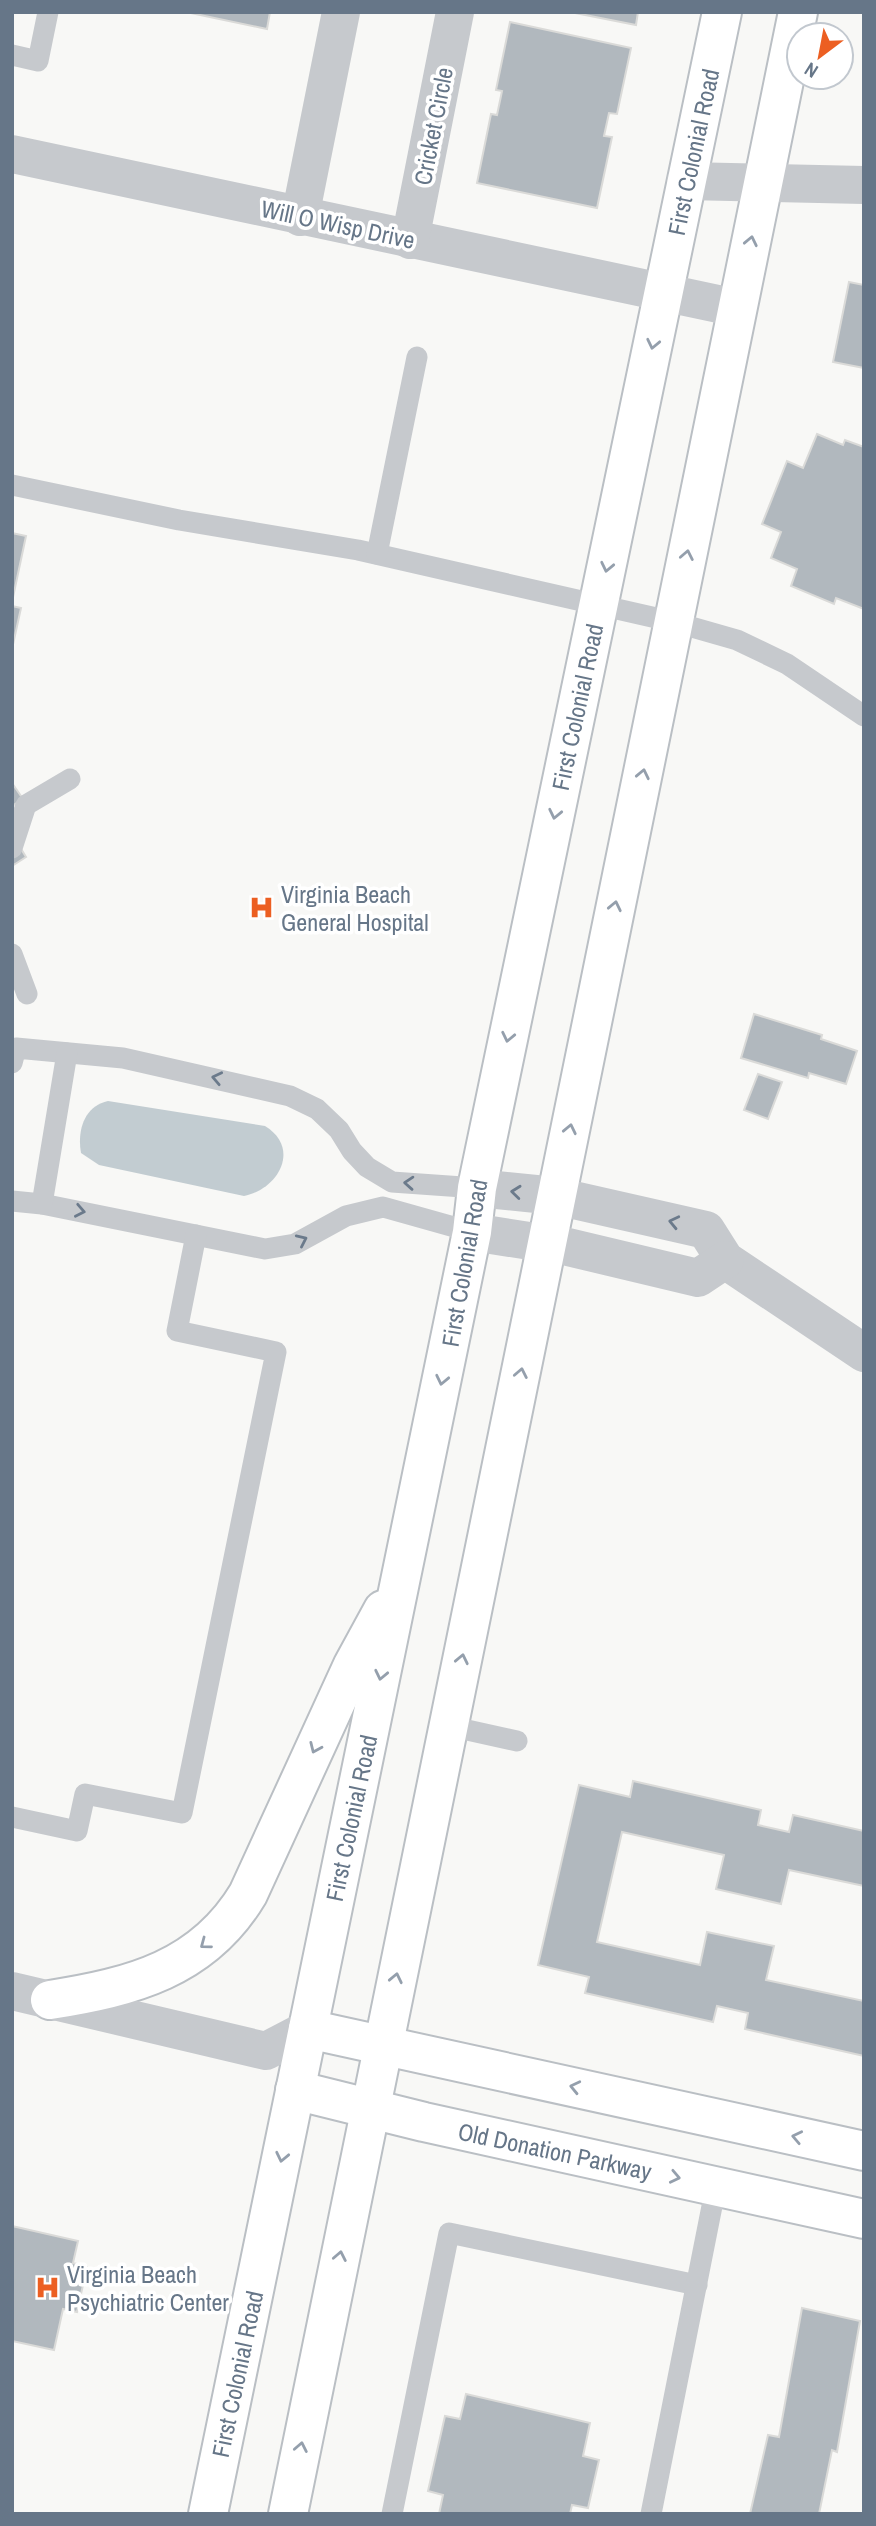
<svg xmlns="http://www.w3.org/2000/svg" width="876" height="2526" viewBox="0 0 876 2526" font-family="'Archivo Narrow',sans-serif">
<style>
.water{fill:#c2ccd1}
.building{fill:#b1b8be;stroke:#dadad8;stroke-width:2}
.lines{fill:none;stroke-linecap:round;stroke-linejoin:round}
.secondary-casing{stroke:#babfc4;stroke-width:42}
.lane{stroke:#c6c9cd;stroke-width:21}
.street{stroke:#c6c9cd;stroke-width:38}
.secondary{stroke:#fff;stroke-width:38}
.oneway{stroke:#949fac}
.oneway2{stroke:#6b7a8b}
.labels{text-anchor:middle;dominant-baseline:central;stroke-width:7;stroke-linejoin:round;paint-order:stroke}
.street-label{font-size:24px;fill:#667688;stroke:#fff}
.poi-label{font-size:24px;fill:#667688;stroke:#fff;text-anchor:start}
</style>
<rect width="100%" height="100%" fill="#f8f8f6"/>
<path class="water" d="M108,1101l157,25c36,22 14,63 -21,70l-145,-31 -18,-12c-4,-22 3,-47 27,-52z"/>
<g class="building">
<path d="M186,12h84l-3,17z"/>
<path d="M570,12h68l-2,13z"/>
<path d="M510,22l121,26 -14,66 -8,-1 -5,23 8,1 -15,71 -120,-25 14,-69 6,1 4,-19 1,-5 -6,-1z"/>
<path d="M849,282l15,3v83l-31,-6z"/>
<path d="M817,434l26,11 2,-5 19,7v162l-28,-11 -2,6 -43,-18 6,-17 -26,-11 10,-26 -19,-8 25,-63 16,7z"/>
<path d="M12,533l14,3 -14,66z"/>
<path d="M12,606l9,2 -9,41z"/>
<path d="M12,783l11,16 -11,7z"/>
<path d="M12,834l14,23 -14,9z"/>
<path d="M754,1014l68,21 -1,4 36,12 -11,33 -37,-11 -1,5 -67,-20z"/>
<path d="M758,1074l24,8 -14,37 -24,-9z"/>
<path d="M633,1781l128,29 -3,15 31,7 4,-17 71,16v55l-75,-16 -8,34 -65,-15 8,-34 -102,-23 -25,110 103,23 7,-33 67,14 -8,34 98,21v55l-119,-27 3,-16 -31,-7 -4,16 -128,-29 4,-16 -51,-12 41,-180 51,12z"/>
<path d="M12,2226l66,15 -5,22 14,4 -10,45 -14,-3 -9,41 -42,-9z"/>
<path d="M802,2308l58,13 -23,131 -5,-2 -13,64h-69l18,-79 11,2z"/>
<path d="M466,2394l124,29 -7,33 16,4 -11,48 -16,-3 -2,9h-131l4,-19 -15,-4 17,-75 15,3z"/>
</g>
<g class="lines">
<defs>
<g id="secondary">
<path d="M50,2000c82,-13 153,-31 198,-106l105,-229 30,-55"/>
<path d="M308,2029l556,122"/>
<path d="M295,2090l129,32 440,97"/>
<path d="M208,2514l264,-1282 5,-44 245,-1176"/>
<path d="M288,2514l510,-2502"/>
</g>
</defs>
<use href="#secondary" class="secondary-casing"/>
<g class="lane">
<path d="M12,55l26,6 10,-49"/>
<path d="M12,485l167,35 179,30 316,72 63,18 50,24 77,52"/>
<path d="M377,554l40,-197"/>
<path d="M12,848l14,-43 44,-26"/>
<path d="M12,954l15,40"/>
<path d="M12,1063l4,-15 107,10 167,38 27,13 22,21 13,21 15,16 25,15 85,6"/>
<path d="M12,1201l30,3 223,45 30,-5 51,-28 37,-9 89,25"/>
<path d="M42,1204l25,-151"/>
<path d="M449,1726l68,15"/>
<path d="M12,1817l65,14 8,-37 97,19 94,-461 -99,-21 19,-96"/>
<path d="M392,2514l57,-281 248,52"/>
<path d="M651,2514l65,-328"/>
</g>
<g class="street">
<path d="M12,154l725,154"/>
<path d="M686,181l178,4"/>
<path d="M300,217l41,-205"/>
<path d="M410,240l45,-228"/>
<path d="M477,1188l79,8 150,34 19,30 139,93"/>
<path d="M472,1232l96,15 130,31 27,-18"/>
<path d="M12,1991l254,60 42,-22"/>
</g>
<use href="#secondary" class="secondary"/>
</g>
<defs><path id="oneway-chevron" d="M-2-3.5L2.5 0L-2 3.5" fill="none" stroke-width="1.6" stroke-linecap="round" stroke-linejoin="round" transform="scale(1.75)"/></defs>
<g class="oneway">
<use href="#oneway-chevron" transform="translate(751 241) rotate(-78)"/>
<use href="#oneway-chevron" transform="translate(653 344) rotate(102)"/>
<use href="#oneway-chevron" transform="translate(687 555) rotate(-79)"/>
<use href="#oneway-chevron" transform="translate(607 567) rotate(102)"/>
<use href="#oneway-chevron" transform="translate(643 774) rotate(-78)"/>
<use href="#oneway-chevron" transform="translate(555 814) rotate(102)"/>
<use href="#oneway-chevron" transform="translate(615 906) rotate(-78)"/>
<use href="#oneway-chevron" transform="translate(508 1037) rotate(102)"/>
<use href="#oneway-chevron" transform="translate(570 1129) rotate(-78)"/>
<use href="#oneway-chevron" transform="translate(521 1373) rotate(-79)"/>
<use href="#oneway-chevron" transform="translate(442 1380) rotate(102)"/>
<use href="#oneway-chevron" transform="translate(462 1659) rotate(-78)"/>
<use href="#oneway-chevron" transform="translate(381 1675) rotate(102)"/>
<use href="#oneway-chevron" transform="translate(315 1748) rotate(114)"/>
<use href="#oneway-chevron" transform="translate(205 1944) rotate(143)"/>
<use href="#oneway-chevron" transform="translate(396 1978) rotate(-78)"/>
<use href="#oneway-chevron" transform="translate(575 2087) rotate(-167)"/>
<use href="#oneway-chevron" transform="translate(797 2137) rotate(-168)"/>
<use href="#oneway-chevron" transform="translate(282 2157) rotate(102)"/>
<use href="#oneway-chevron" transform="translate(675 2177) rotate(12)"/>
<use href="#oneway-chevron" transform="translate(340 2256) rotate(-79)"/>
<use href="#oneway-chevron" transform="translate(301 2447) rotate(-79)"/>
</g>
<g class="oneway2">
<use href="#oneway-chevron" transform="translate(217 1078) rotate(-168)"/>
<use href="#oneway-chevron" transform="translate(409 1183) rotate(-176)"/>
<use href="#oneway-chevron" transform="translate(516 1192) rotate(-174)"/>
<use href="#oneway-chevron" transform="translate(80 1211) rotate(11)"/>
<use href="#oneway-chevron" transform="translate(674 1222) rotate(-167)"/>
<use href="#oneway-chevron" transform="translate(302 1240) rotate(-25)"/>
</g>
<defs>
<symbol id="hospital-bare" viewBox="-9 -9 18 18"><path d="M-5-5h3v3.5h4V-5h3V5h-3V1.5h-4V5h-3Z" fill="#ec5f22" stroke="#fff" stroke-width="2.5" paint-order="stroke"/></symbol>
</defs>
<g fill-rule="evenodd">
<use href="#hospital-bare" x="244" y="890" width="35" height="35"/>
<use href="#hospital-bare" x="30" y="2270" width="35" height="35"/>
</g>
<g class="labels">
<g class="street-label">
<text transform="translate(433 126) rotate(-79)">Cricket Circle</text>
<text transform="translate(693 152) rotate(-78)">First Colonial Road</text>
<text transform="translate(338 224) rotate(12)">Will O Wisp Drive</text>
<text transform="translate(577 707) rotate(-78)">First Colonial Road</text>
<text transform="translate(464 1263) rotate(-80)">First Colonial Road</text>
<text transform="translate(351 1818) rotate(-78)">First Colonial Road</text>
<text transform="translate(555 2151) rotate(12)">Old Donation Parkway</text>
<text transform="translate(237 2374) rotate(-78)">First Colonial Road</text>
</g>
<g class="poi-label">
<text x="281" y="894">Virginia Beach<tspan x="281" dy="28">General Hospital</tspan></text>
<text x="67" y="2274">Virginia Beach<tspan x="67" dy="28">Psychiatric Center</tspan></text>
</g>
</g>
<rect width="876" height="2526" fill="none" stroke="#667688" stroke-width="28"/>
<g transform="translate(820 56) rotate(212)"><circle r="33" fill="#ffffff" stroke="#c2c8cf" stroke-width="2"/>
<path d="M0-5L12 26L0 18L-12 26Z" fill="#ec5f22"/>
<text y="-10" font-size="19" font-weight="bold" text-anchor="middle" fill="#667688">N</text>
</g>
</svg>
